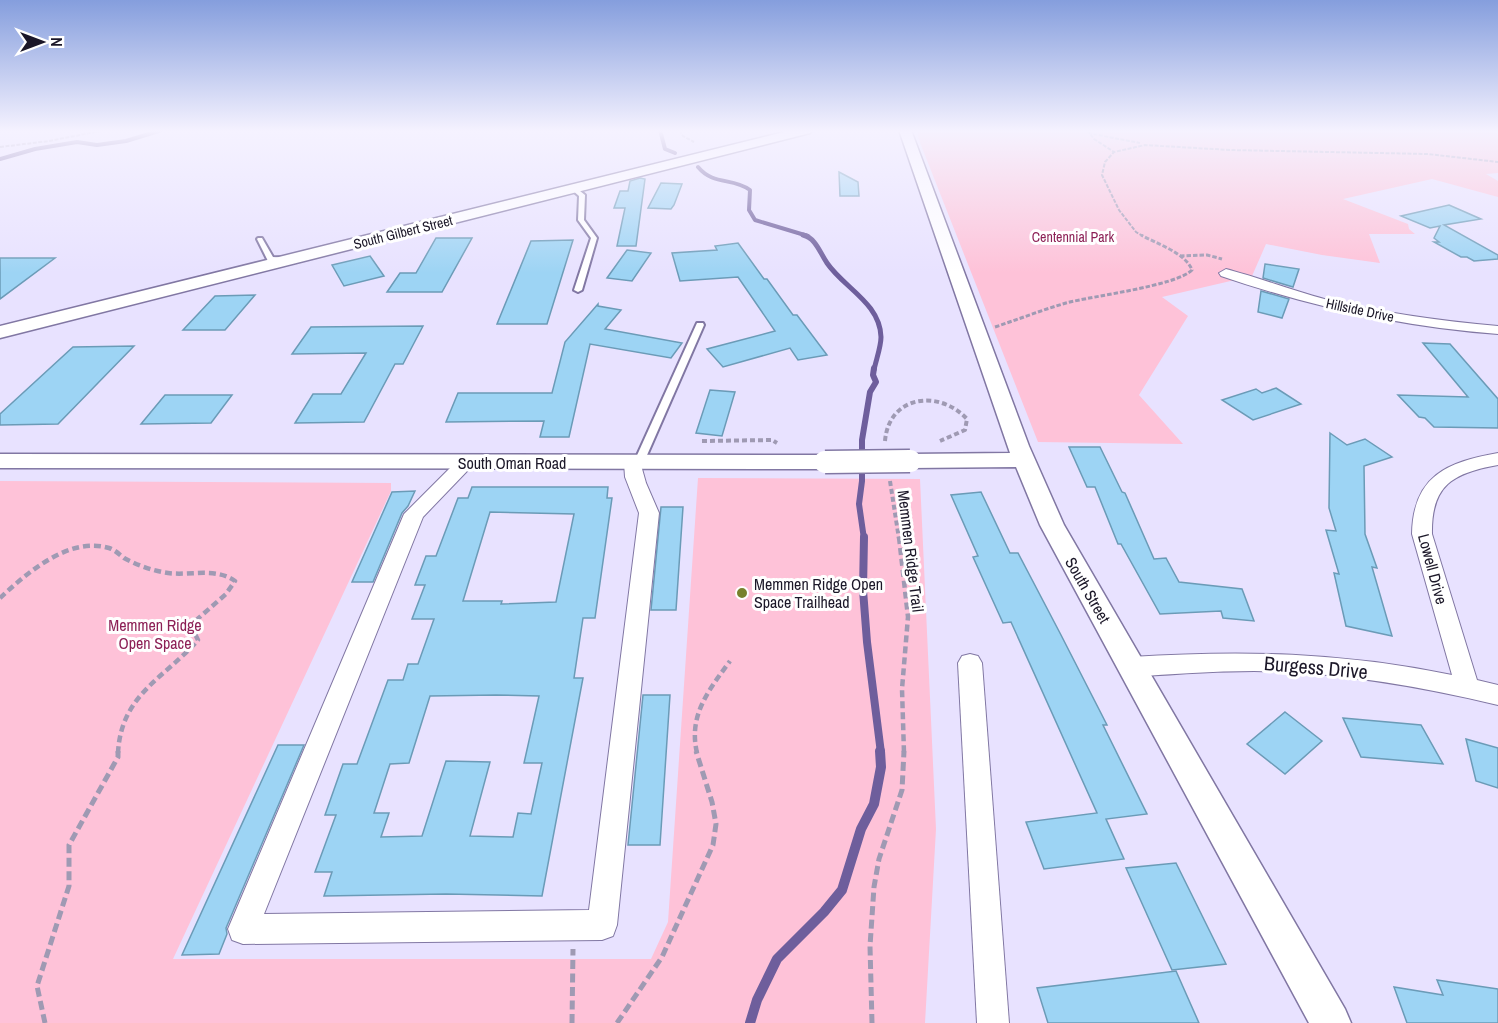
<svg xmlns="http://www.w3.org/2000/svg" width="1498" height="1023" viewBox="0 0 1498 1023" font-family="'Archivo Narrow',sans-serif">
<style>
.green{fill:#fec2d8}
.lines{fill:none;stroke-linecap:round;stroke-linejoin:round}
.stream-far4{stroke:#6e5e9c;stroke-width:4}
.stream-far3{stroke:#6e5e9c;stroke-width:5}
.stream-far2{stroke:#6e5e9c;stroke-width:6}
.stream-far1{stroke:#6e5e9c;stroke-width:8}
.stream{stroke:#6e5e9c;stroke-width:10}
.building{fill:#9dd4f4;stroke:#6b9bb7;stroke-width:1.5;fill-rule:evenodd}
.service-casing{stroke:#8177a3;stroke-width:4}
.minor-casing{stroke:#8177a3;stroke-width:2}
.tertiary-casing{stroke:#8177a3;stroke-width:3}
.path-far4{stroke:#9f9ab3;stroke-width:2;stroke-dasharray:4 1.5;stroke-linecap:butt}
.path-far3{stroke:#9f9ab3;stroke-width:3;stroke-dasharray:4.5 2;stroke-linecap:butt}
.path-far2{stroke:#9f9ab3;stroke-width:4;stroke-dasharray:5 3;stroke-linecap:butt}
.path-far1{stroke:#9f9ab3;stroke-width:4.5;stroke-dasharray:7 4;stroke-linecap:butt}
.path{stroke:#9f9ab3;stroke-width:5;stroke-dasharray:9 4.5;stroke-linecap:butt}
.service{fill:#fff;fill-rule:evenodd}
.minor{fill:#fff;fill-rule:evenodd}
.tertiary{fill:#fff;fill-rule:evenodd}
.tertiary-bridge-casing{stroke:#8177a3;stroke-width:25;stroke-linecap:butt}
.tertiary-bridge{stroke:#fff;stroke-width:22}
.poi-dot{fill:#78812d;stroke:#fff;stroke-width:2}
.labels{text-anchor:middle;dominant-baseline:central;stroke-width:6;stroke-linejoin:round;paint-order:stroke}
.far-street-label{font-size:14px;fill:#1b1728;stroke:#fff}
.far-park-label{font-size:14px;fill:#8c2056;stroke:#fff}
.street-label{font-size:16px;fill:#1b1728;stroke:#fff}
.poi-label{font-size:16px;fill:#1b1728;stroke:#fff;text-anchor:start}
.park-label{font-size:16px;fill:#8c2056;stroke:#fff}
.near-street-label{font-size:20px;fill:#1b1728;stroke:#fff}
</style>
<rect width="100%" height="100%" fill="#e8e2ff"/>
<g class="green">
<path d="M917,130h575l6,4v39l-12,1 12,7v16l-66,-18 -89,20 65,25 1,5 6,5h-46l11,29 -58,-8 -56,-11 -14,32 -90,21 26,19 -49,79 44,49 -145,-2 -119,-302z"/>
<path d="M698,478l222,1 16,350 -11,194h-925v-542l391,2v8l-218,468h478l17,-37z"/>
</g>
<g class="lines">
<g class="stream-far4">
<path d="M660,130l5,19 10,4"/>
<path d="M0,159l35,-10 42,-7 20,3 29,-4 36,-11"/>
<path d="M698,167c16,19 34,10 52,23l-1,20 6,10 53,16"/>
</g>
<path class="stream-far3" d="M803,235c13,3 17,18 24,28 17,25 53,40 54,74 0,10 -5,23 -7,33"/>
<path class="stream-far2" d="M864,539l-5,-35 3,-23v-41l8,-48 6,-10 -3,-7 1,-7"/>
<path class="stream-far1" d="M864,537l-1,53 4,52 14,111"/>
<path class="stream" d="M750,1023l7,-23 20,-41 47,-47 18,-22 19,-61 13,-25 7,-37 -1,-16"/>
</g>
<g class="building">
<path d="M839,172l19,10 1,14h-19z"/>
<path d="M640,178l5,1 -9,67h-19l8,-38h-11l6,-17h8l2,-10z"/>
<path d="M661,183l21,1 -8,21 -3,4 -23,-1z"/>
<path d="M1449,205l32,14 -37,6 54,30v4l-24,2 -7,-4h-6l-27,-15h5l-5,-4 6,-12 -10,2 -29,-12z"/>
<path d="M436,238h36l-30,54h-55l13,-19h16z"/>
<path d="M573,240l-26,84h-50l34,-83z"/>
<path d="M738,243l26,36h3l26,36h4l30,40 -29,5 -8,-12 -67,19 -16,-18 68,-18 -37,-54 -58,4 -8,-28 45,-3 -2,-4z"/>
<path d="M627,250l24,3 -19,28 -25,-3z"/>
<path d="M370,256l14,20 -40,10 -12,-21z"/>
<path d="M0,258h55l-55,41z"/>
<path d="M1265,264l34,5 -6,18 -30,-9z"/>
<path d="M1261,291l28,8 -7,19 -24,-6z"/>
<path d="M255,295l-30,35h-42l32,-34z"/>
<path d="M598,304v2l23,4 -16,19 77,14 -11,15 -81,-14 -21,93h-29l4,-16 -98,1 12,-29h94l13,-51z"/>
<path d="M423,326l-20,38h-8l-31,58 -69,1 18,-29h28l25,-41 -74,1 19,-27z"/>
<path d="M1423,343l27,1 48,55v29l-64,-1 -9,-9 -6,-1 -21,-22 70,2z"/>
<path d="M134,346l-76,78 -58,1v-11l73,-67z"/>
<path d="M1276,388l25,16 -48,16 -31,-20 34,-11 6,4z"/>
<path d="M710,390l25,2 -13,44 -26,-3z"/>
<path d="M165,395h67l-21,28 -70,1z"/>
<path d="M1330,433l17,12 18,-6 27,18 -28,9 1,68 12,34 -5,-1 20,69 -46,-10 -12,-53 5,1 -13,-44 10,1 -7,-23z"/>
<path d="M1069,447h31l22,45 3,1 29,66 12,-1 13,24 63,7 12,32 -31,-3 -2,-7 -61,3 -39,-70h-3l-23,-57h-8z"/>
<path d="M472,487h136l-1,11h5l-17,120h-12l-9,60h9l-41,218 -96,-2 -122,2 8,-24h-17l21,-57h-11l18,-51h14l31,-84h15l5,-16h10l16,-45h-22l13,-34h-10l11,-29h10l22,-58h10zM490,512l84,2 -18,88 -55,2 1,-3h-39zM496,695l43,1 -15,67h18l-11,51 -13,-1 -5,24 -43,-1 20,-74 -44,-1 -24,75 -41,1 8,-24h-15l16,-49 19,-1 21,-67z"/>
<path d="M415,491l-7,15 -6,7 -29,69h-21l40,-90z"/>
<path d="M981,492l29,61h8l43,82 46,90h-4l44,89 -41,5 18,40 -80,10 -18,-47 71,-9 -86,-191 -8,1 -30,-66 5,-1 -27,-61z"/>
<path d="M661,507h22l-7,103h-25z"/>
<path d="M643,695h27l-10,150h-32z"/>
<path d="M1285,712l37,29 -37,33 -38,-30z"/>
<path d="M1343,718l78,7 22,39 -82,-7z"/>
<path d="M1466,739l32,9v40l-22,-7z"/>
<path d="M278,745h26l-78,183 1,6 -8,20 -37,1z"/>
<path d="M1176,863l50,101 -54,6 -46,-102z"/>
<path d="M1176,971l23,52h-151l-11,-35z"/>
<path d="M1437,980l61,9v34h-91l-13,-36 49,8z"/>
</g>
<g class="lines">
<defs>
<g id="service">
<path d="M571,187h4l10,8 -1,25 13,18 -15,52 -4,2 -4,-2 17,-52 -13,-18 1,-24 -8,-7z"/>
<path d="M258,238h4l11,19 16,1v4l-21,-1 -11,-22z"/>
<path d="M697,323h6l1,2 -60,137 -5,3 -3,-1 -2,-2z"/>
</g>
<g id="minor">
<path d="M1226,269c34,9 68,22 102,31 56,13 113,21 170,26v8c-95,-7 -186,-27 -277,-58l-2,-3z"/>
<path d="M1498,453v12c-45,8 -67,20 -66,69l45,146 21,5v20c-80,-19 -161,-33 -244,-34 -41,0 -82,3 -123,6l-8,-3 -4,-7 4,-7 8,-3c111,-7 211,-5 321,18l-40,-141c1,-58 35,-72 86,-81z"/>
<path d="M633,456l6,2 7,25 13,30 -42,412 -4,11 -11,4 -359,4 -11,-4 -4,-11 176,-415 55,-55h12l3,4 -3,4 -48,50 -159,397 325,-4 50,-397 -14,-36 -1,-15 3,-4z"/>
<path d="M970,654l8,2 4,7 27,360h-32l-19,-360 4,-7z"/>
</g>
<g id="tertiary">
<path d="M792,130h20l-2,3 -810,205v-12z"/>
<path d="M899,130h12l118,316 35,79 281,484 6,14h-42l-269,-498 -24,-58 -106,1 -8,-2 -3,-5 3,-5 8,-2 100,-1z"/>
<path d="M0,454l825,1 8,2 3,5 -3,5 -8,2 -825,-1z"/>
</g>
</defs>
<use href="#service" class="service-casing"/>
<use href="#minor" class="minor-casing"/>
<use href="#tertiary" class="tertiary-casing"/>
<g class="path-far4">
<path d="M679,130l4,6 11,6"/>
<path d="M1087,130l7,9 20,13"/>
<path d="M1088,133l52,10"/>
<path d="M0,147l49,-6 56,-11"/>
<path d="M1143,236l-7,-4 -17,-22 -17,-35 3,-13 9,-10 31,-7 85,5 198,4 70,8"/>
</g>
<g class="path-far3">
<path d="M1180,256l27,-1 15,4"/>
<path d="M995,327c24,-8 47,-17 71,-24 26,-7 110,-17 126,-33 -6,-17 -37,-27 -51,-35"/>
</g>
<g class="path-far2">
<path d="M702,441l70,-1 5,3"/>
<path d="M885,441c4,-46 54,-52 82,-22l-2,11 -25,11"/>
<path d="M890,481l9,58"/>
</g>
<g class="path-far1">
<path d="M899,537l9,80 -6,72 2,64"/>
<path d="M0,598c27,-25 69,-62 109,-50 6,2 10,6 15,10 13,7 29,13 44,15 22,3 47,-6 67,8l-9,13 -32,28 -2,6 6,12c-33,38 -77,54 -80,113"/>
<path d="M697,753c-9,-38 12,-63 33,-92"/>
</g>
<g class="path">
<path d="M45,1023l-8,-37 32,-100v-41l49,-88v-6"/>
<path d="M572,1023l1,-74"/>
<path d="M617,1023l45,-66 51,-112 3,-21 -4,-22 -16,-51"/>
<path d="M872,1023l-2,-77 4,-59 5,-28 23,-69 2,-39"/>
</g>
<use href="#service" class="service"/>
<use href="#minor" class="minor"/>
<use href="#tertiary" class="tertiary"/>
<defs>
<path id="tertiary-bridge" d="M825,462l85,-1"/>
</defs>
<use href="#tertiary-bridge" class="tertiary-bridge-casing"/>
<use href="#tertiary-bridge" class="tertiary-bridge"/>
</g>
<linearGradient id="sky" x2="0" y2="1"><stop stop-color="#859edd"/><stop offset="0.48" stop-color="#f5f2ff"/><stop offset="1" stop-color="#f5f2ff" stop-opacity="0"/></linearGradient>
<rect width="1498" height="273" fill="url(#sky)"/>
<circle class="poi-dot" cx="742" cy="593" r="6"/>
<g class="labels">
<g class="far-street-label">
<text transform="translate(403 232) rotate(-14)">South Gilbert Street</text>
<text transform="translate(1360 310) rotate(12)">Hillside Drive</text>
</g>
<g class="far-park-label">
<text x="1073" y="237">Centennial Park</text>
</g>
<g class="street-label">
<text x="512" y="463">South Oman Road</text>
<text transform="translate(911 551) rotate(83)">Memmen Ridge Trail</text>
<text transform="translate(1433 569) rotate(75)">Lowell Drive</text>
<text transform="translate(1088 590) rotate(60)">South Street</text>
</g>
<g class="poi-label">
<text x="754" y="584">Memmen Ridge Open<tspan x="754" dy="18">Space Trailhead</tspan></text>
</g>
<g class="park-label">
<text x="155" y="625">Memmen Ridge<tspan x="155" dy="18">Open Space</tspan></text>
</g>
<g class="near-street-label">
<text transform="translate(1316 667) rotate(5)">Burgess Drive</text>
</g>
</g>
<g transform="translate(42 42) rotate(90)" stroke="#ffffff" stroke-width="4.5" paint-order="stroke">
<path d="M0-4.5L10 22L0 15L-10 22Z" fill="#1b1728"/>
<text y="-9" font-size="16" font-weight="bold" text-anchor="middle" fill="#1b1728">N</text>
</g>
</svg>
